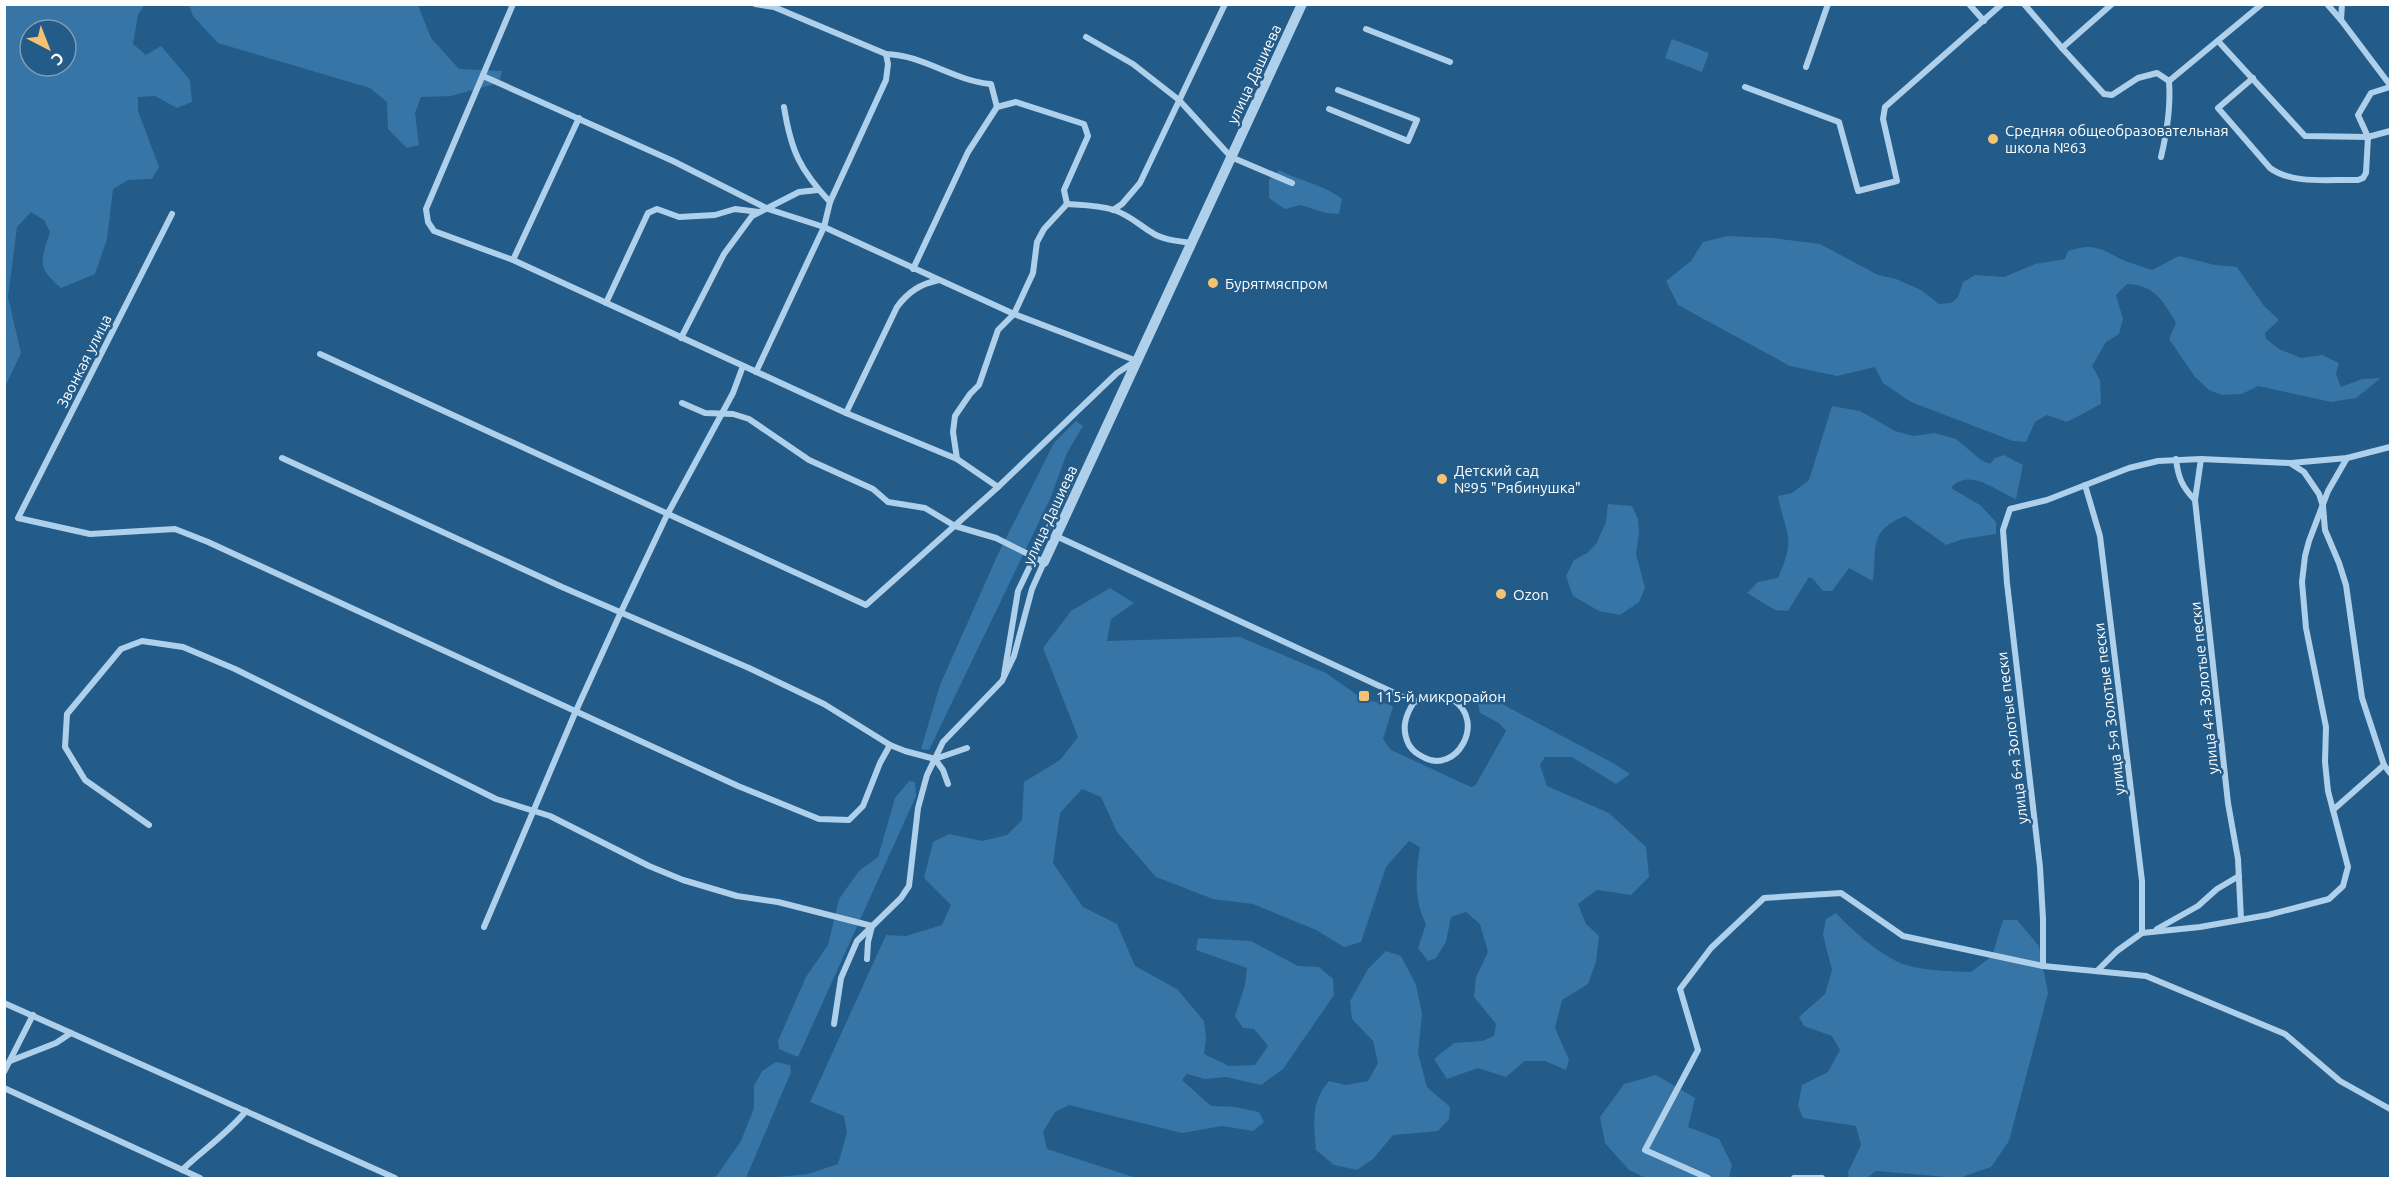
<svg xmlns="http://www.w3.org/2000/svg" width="2395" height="1183" viewBox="0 0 2395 1183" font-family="Ubuntu,sans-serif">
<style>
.green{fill:#3775a6;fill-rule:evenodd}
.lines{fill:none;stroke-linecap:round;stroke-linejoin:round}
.minor{stroke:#afd0ea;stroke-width:6}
.tertiary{stroke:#afd0ea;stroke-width:10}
.poi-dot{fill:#f5c172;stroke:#235b89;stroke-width:2}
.labels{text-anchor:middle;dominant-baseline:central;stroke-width:5;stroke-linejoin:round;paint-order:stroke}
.street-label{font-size:15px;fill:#fff;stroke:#235b89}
.poi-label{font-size:15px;fill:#fff;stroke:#235b89;text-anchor:start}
</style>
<rect width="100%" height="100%" fill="#235b89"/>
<g class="green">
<path d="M5,4l139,1 -6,10 -5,29 13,11 15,-9 29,34 2,22 -15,6 -22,-12 -17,1v14l21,56 -7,12 -24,1 -15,9 -6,50 -12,35 -34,14c-25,-21 -20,-27 -11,-56l-6,-12 -13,-8 -14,15 -9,70 13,56 -16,34zM30,30h36v36h-36z"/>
<path d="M189,5h229l13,33 28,31 43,2 -3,12 -48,13 -30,1 -6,16 4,32 -12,3 -19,-19 -1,-27 -17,-14 -152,-45 -25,-27z"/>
<path d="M1672,39l37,14 -7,19 -37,-14z"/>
<path d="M1279,170c20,11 46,15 63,29l-3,15 -13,-1 -25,-8 -16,4 -16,-11v-18z"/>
<path d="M1727,236l46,2 47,6 58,31 18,4 25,11 18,14 12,-1 7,-6 5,-15 12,-7 29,2 31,-13 30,-5 3,-8c28,-9 33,-1 57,10 9,3 18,6 27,9l27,-14 36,9 22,2 27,39 15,14 -14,13 1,6 13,10 22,9 21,-3 17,8 -3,11 5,13 21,-8 19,-1 -25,20 -25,4 -73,-16 -16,8 -20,1 -13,-5 -14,-13 -26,-38 7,-16c-13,-22 -21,-38 -49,-39l-11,11 7,24 -4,15 -13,8 -14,24 8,14 1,24 -34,18 -20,-7 -12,7 -9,20 -13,-1 -102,-39 -28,-19 -8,-16 -38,9 -47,-10 -112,-61 -12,-24 25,-20 12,-19z"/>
<path d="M1832,406l28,5 35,20 19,5 21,-3 21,6 25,21 9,4 5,-6 9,-3 19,10 -7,34c-21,-8 -46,-32 -65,-11l29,17 16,17v12l-33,5 -17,6 -41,-29c-37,15 -28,31 -32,65l-24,-13 -17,23h-9l-10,-12 -4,-2 -21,34 -13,-1 -28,-17 11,-11 20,-4c5,-12 12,-28 10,-41 -2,-14 -8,-27 -10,-41l14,-3 17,-13z"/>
<path d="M1076,421l7,5 -16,27 -17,46 -121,251 -8,-1 19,-64 58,-131 56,-111z"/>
<path d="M1608,504l24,2 6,13 1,14 -3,21 9,34 -6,14 -19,13 -21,-4 -26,-15 -7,-20 8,-16 13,-7 9,-9 10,-22z"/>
<path d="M1110,588l24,15 -23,16 -4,22 133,-4 86,36 38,27 25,4 4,3 -10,32 8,11 80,37 4,-1 31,-55 -7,-8 -19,-10 -3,-15 12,-1 124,66 17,11 -14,10 -44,-27h-27l-5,8 7,21 62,27 37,34 3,30 -18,18 -34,-5 -19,14 8,20 13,12 -3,26 -8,22 -26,16 -7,28 14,32 -3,10 -21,-9h-20l-19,16 -28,-9 -31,11 -13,-20 20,-16 28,-2 12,-5 2,-12 -22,-27 2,-20 12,-25 -8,-28 -14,-12 -15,5 -5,25 -10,16 -8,3 -10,-13 8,-24c-13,-25 -10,-50 -6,-77l-11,-6 -23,26 -25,75 -17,5 -28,-17 -63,-26 -40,-5 -57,-22 -39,-45 -16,-35 -19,-8 -22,24 -7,50 30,44 34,17 18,42 42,23 27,32 2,17 -2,16 25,12 26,-1 13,-19 -14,-17 -11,-1 -8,-12 10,-31 2,-17 -51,-18 2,-12 53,3 47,25 21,1 14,12 1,16 -51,74 -22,16 -35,-8 -21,2 -18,-5 -5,6 29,26 24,1 24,5 5,10 -11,9 -31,-5 -40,7 -113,-28 -14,7 -12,20 4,17 89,29h-367l39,-4 30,-10 9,-31 -3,-17 -34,-14 76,-167 20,1 36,-11 9,-20 -27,-27 9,-36 16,-8 33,7 25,-6 15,-15 2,-38 36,-22 18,-23 -35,-89 28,-37z"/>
<path d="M909,781l6,1 1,14 -118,261 -19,-8 -1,-8 28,-64 22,-32 11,-46 20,-28 19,-14 17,-59z"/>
<path d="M1836,913c17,18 36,35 58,47 20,11 54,11 77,12l21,-16 11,-36h14l22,26 9,47 -39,148 -18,26 -32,11 -83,-7 -9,7h-18l-1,-6 13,-27 -5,-19 -53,-8 -5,-12 4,-21 26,-13 12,-22 -8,-14 -28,-10 -5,-9 26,-23 7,-24 -9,-35 3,-16z"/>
<path d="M1386,951l15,5 15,29 6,28 -4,40 9,34 23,20 -1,12 -11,12 -45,4 -20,24 -16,11 -23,-5 -18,-15c-2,-27 -6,-47 13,-69l17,4 22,-4 10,-18 -5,-22 -21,-22 -2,-18 18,-32z"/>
<path d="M776,1062l14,3 1,7 -45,106h-31l26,-37 13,-33v-22l8,-15z"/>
<path d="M1656,1075l39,23 -7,29 31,12 13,26 -3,13h-83l-17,-8 -24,-27 -5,-26 24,-33z"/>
</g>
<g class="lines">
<g class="minor">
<path d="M513,4l-87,205 2,13 6,9 79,29 333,153 111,46 41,28"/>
<path d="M755,4l19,3 112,47c37,1 68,27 105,30l6,23 19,-5 68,22 4,12 -24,54 3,14c16,1 32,1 47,6 15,5 24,14 37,22 11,8 27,9 41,11"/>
<path d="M1969,4l15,17"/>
<path d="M2024,4l38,44 50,-44"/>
<path d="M2327,4l14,16 49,65"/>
<path d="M2341,20l1,-16"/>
<path d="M1366,29l84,33"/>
<path d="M1086,37l47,27 46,36 52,57 61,26"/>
<path d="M2218,41l87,95 63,1 22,-6"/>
<path d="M2062,48l42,46 8,1 26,-17 19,-5 12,8 93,-77"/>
<path d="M1806,67l22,-63"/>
<path d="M483,76l190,85 95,48 56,18 190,87 123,47"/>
<path d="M2253,78l-35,30 52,60c23,17 61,11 88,12l5,-2 3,-5 2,-36 -10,-22 13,-22 19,-6"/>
<path d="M1745,87l94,35 19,69 39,-10 -14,-62 2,-12 117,-103"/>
<path d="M784,107c7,44 16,63 46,95"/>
<path d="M1329,109l79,32 9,-21 -79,-30"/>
<path d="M2161,157c6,-25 10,-50 8,-76"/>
<path d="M1113,210l9,-6 18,-21 85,-179"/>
<path d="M172,214l-154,304 72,16 85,-5 33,13 530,244 81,33 30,1 14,-14 17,-43 10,-18"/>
<path d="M513,260l66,-142"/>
<path d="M913,269l55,-117 29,-45"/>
<path d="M606,303l42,-90 9,-4 22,8 36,-2 20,-6 24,3"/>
<path d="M681,338l43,-84 28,-38 47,-24 19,-2"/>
<path d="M320,354l546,251 132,-118 119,-114 17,-11"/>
<path d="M756,372l68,-145 6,-25 56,-122 2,-16 -2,-10"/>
<path d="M682,403l23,10 28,1 16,5 60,41 64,29 15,13 37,6 30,18 41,12 48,24 -12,27 -18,67 -12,25 -59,61 -16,33 -9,33 -9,78 -8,12 -44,43 -16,37 -7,46"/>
<path d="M846,413l51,-106c11,-15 23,-23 42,-27"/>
<path d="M282,458l280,129 187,81 75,36 66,41 15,6 30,8 32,-11"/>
<path d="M957,459l-4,-27 2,-16 15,-22 9,-9 19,-55 16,-16 19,-41 4,-31 7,-13 23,-25"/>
<path d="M2176,459c2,18 6,28 19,41l33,303 10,56 3,60"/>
<path d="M2291,463l56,-5 43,-11"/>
<path d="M2085,485l15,51 42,345v52"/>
<path d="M2195,500l6,-41"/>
<path d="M1056,536l358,166"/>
<path d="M1004,675l14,-84 52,-108"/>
<path d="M1435,696c5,1 13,1 18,4 34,21 3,76 -30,57 -7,-4 -10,-6 -14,-12 -8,-16 -4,-29 5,-43z"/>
<path d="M935,759l8,11 5,14"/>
<path d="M2333,810l51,-45"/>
<path d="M149,825l-64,-45 -20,-33 2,-33 54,-65 21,-8 41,6 52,22 261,130 54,17 99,50 34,14 54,16 41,6 94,24 -4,16 -1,17"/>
<path d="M484,927l91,-214 46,-101 46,-97 66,-122 10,-27"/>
<path d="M2157,929l41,-23 19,-17 22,-13"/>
<path d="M2043,966v-47l-3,-52 -33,-284 -4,-53 7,-21 37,-9 82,-32 29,-7 43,-2 89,4 14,9 15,22 4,12 2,24 14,33 7,22 16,113 22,67 6,8"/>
<path d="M2097,971l20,-20 25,-18 58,-6 68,-12 61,-16 14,-13 5,-19 -20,-76 -3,-29 1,-35 -20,-99 -4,-46 3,-26 4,-15 19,-50 19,-33"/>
<path d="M4,1003l391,175"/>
<path d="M10,1061l46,-18 15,-10"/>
<path d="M4,1072l29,-57"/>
<path d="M4,1088l196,90"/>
<path d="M182,1170c21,-20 45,-36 64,-59"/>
<path d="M1708,1178l-63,-28 53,-100 -18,-61 31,-41 53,-50 77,-5 62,43 140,30 103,10 139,58 55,47 50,28"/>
<path d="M1794,1178h28"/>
</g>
<path class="tertiary" d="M1044,562l258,-558"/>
</g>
<g class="poi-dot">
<circle cx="1993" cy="139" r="6"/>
<circle cx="1213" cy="283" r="6"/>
<circle cx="1442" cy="479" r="6"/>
<circle cx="1501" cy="594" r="6"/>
<rect x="1358" y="690" width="12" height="12" rx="3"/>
</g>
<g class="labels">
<g class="street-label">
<text transform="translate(1254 74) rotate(-65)">улица Дашиева</text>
<text transform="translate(84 361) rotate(-63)">Звонкая улица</text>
<text transform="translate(1050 515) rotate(-65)">улица Дашиева</text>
<text transform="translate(2204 688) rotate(-96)">улица 4-я Золотые пески</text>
<text transform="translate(2109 709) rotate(-97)">улица 5-я Золотые пески</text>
<text transform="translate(2012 738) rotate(-97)">улица 6-я Золотые пески</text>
</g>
<g class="poi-label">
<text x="2005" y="130">Средняя общеобразовательная<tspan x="2005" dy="17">школа №63</tspan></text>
<text x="1225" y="283">Бурятмяспром</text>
<text x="1454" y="470">Детский сад<tspan x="1454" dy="17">№95 "Рябинушка"</tspan></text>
<text x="1513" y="594">Ozon</text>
<text x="1376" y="696">115-й микрорайон</text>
</g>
</g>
<rect width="2395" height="1183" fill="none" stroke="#ffffff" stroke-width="12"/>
<g transform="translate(48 48) rotate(138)"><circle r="28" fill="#235b89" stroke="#7b9db8" stroke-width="1.5"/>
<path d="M0-4.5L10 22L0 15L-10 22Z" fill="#f5c172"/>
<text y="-9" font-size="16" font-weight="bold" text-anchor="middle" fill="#ffffff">С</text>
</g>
</svg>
